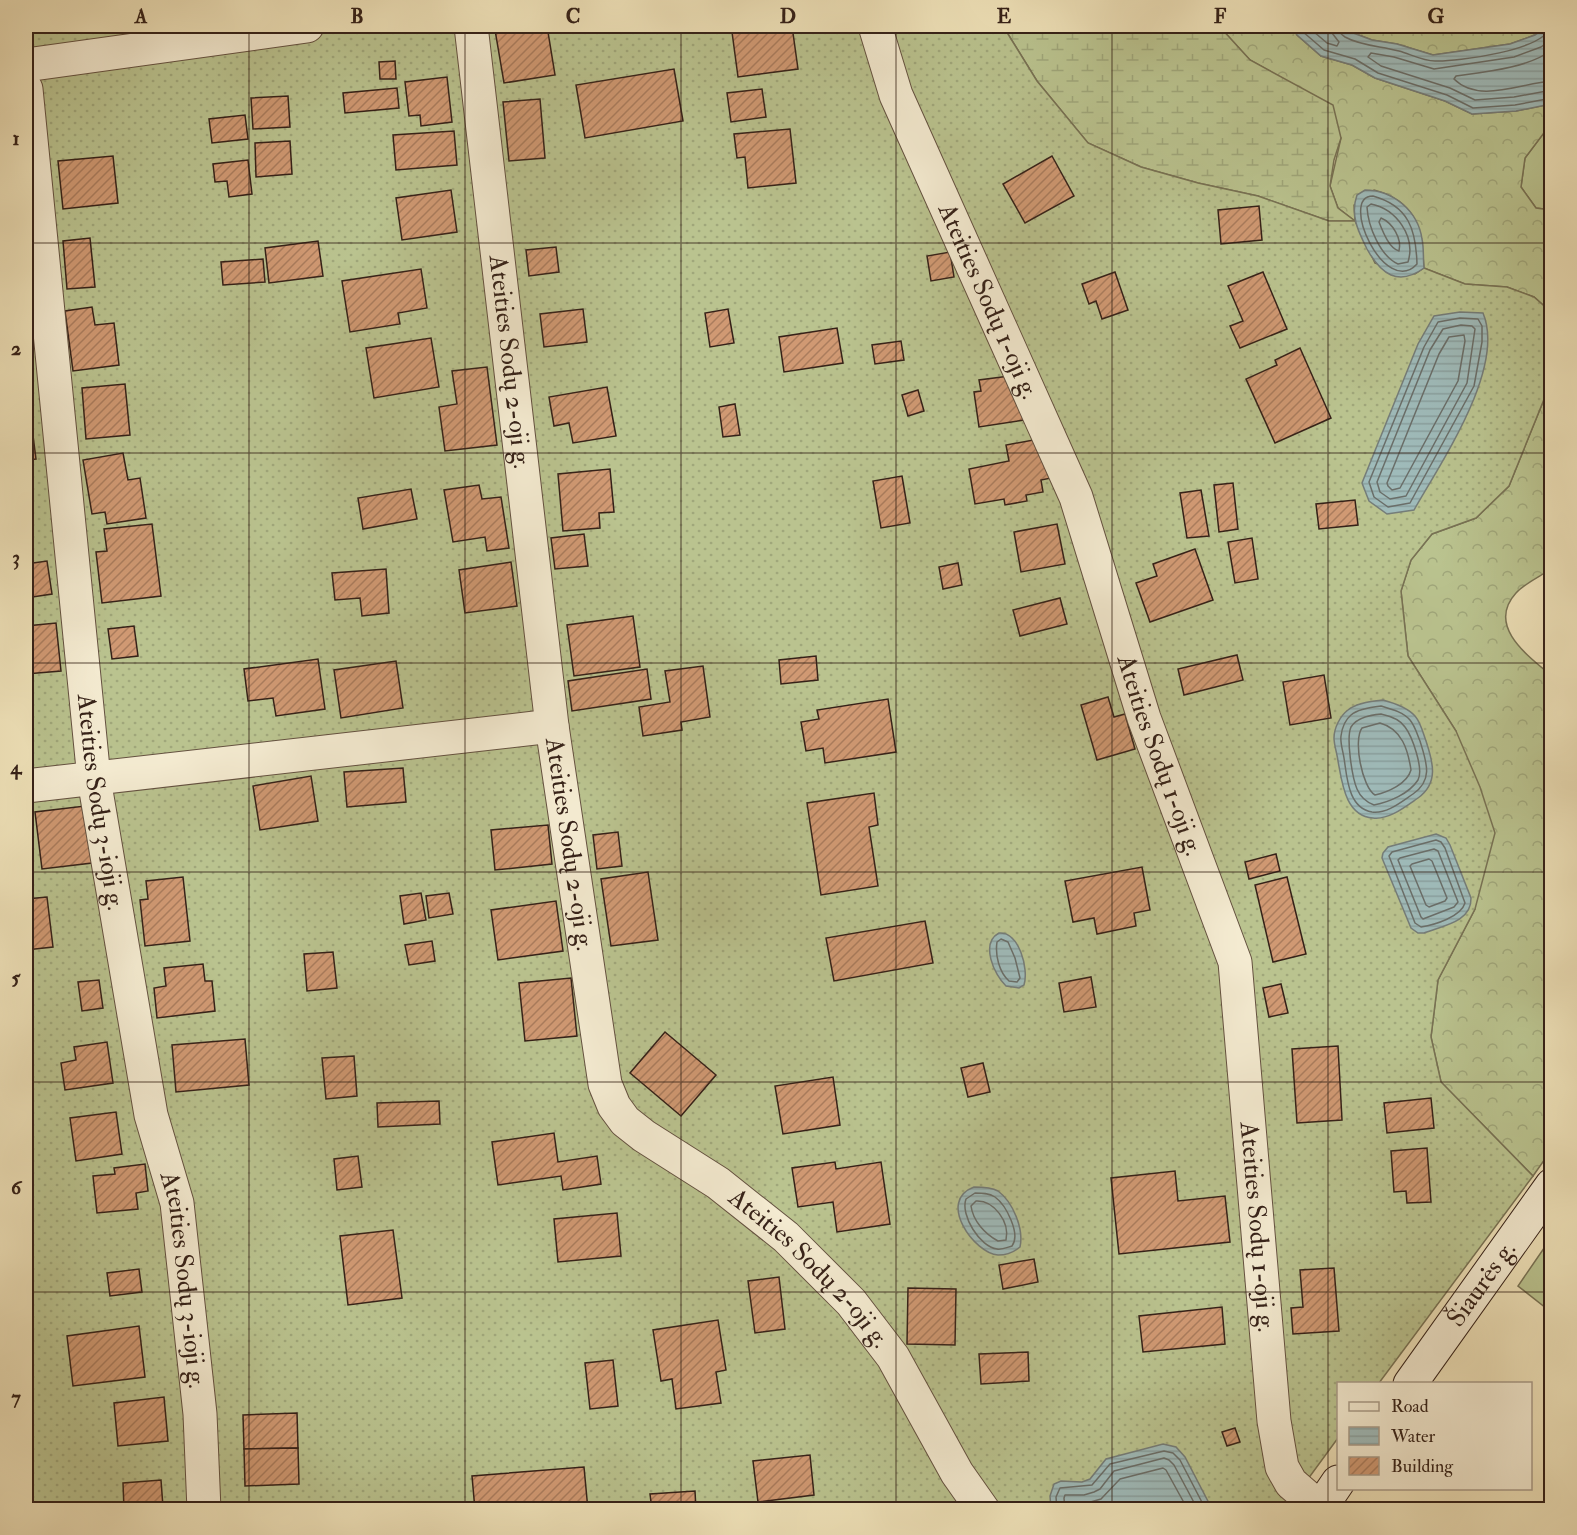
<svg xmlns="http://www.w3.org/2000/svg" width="1577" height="1535" viewBox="0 0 1577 1535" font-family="'IM FELL Double Pica',serif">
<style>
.green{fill:#bac38f;stroke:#787254;stroke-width:1.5}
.forest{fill:url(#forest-crowns);stroke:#787254;stroke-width:1.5}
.wetland{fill:url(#wetland-marsh);stroke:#787254;stroke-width:1.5}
.garden{fill:url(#garden-dots);stroke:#787254;stroke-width:1.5}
.water{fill:url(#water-rules);stroke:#757d79;stroke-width:1.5}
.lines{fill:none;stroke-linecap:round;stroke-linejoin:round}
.shore{stroke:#6a6e69;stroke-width:1.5}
.building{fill:url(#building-hatch);stroke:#352118;stroke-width:1.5}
.street-casing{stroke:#645140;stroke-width:35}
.secondary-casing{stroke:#352118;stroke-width:35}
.street{stroke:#f5ecd2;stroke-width:33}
.secondary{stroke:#f5ecd2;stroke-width:33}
.grid{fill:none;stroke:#352118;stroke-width:1.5;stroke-opacity:0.55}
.labels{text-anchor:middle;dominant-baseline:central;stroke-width:6;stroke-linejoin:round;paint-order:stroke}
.street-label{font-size:26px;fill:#352118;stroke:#f5ecd2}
.neatline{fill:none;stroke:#352118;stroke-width:2}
.grid-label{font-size:20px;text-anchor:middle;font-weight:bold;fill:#352118}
</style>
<defs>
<pattern id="forest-crowns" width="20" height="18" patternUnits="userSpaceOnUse" patternTransform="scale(1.5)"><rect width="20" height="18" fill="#bac38f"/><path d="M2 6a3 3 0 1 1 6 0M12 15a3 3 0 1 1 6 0" fill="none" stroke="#a0a77b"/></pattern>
<pattern id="wetland-marsh" width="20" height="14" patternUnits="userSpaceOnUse" patternTransform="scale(1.5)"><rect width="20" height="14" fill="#bac38f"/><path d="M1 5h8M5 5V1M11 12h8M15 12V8" fill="none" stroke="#a0a77b"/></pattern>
<pattern id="garden-dots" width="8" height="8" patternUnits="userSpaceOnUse" patternTransform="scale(1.5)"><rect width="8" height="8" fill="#bac38f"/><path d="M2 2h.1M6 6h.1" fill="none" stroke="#a0a77b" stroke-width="1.8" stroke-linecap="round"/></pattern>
<pattern id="water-rules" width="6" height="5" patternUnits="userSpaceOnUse" patternTransform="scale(1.5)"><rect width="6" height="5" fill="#9fbbba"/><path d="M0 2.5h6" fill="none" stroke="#8aa09f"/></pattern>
<pattern id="building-hatch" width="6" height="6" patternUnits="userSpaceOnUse" patternTransform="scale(1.5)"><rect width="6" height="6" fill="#d09973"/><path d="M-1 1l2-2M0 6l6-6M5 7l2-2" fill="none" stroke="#aa7c5d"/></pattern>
</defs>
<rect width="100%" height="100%" fill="#efe2b9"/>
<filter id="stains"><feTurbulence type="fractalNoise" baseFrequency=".00333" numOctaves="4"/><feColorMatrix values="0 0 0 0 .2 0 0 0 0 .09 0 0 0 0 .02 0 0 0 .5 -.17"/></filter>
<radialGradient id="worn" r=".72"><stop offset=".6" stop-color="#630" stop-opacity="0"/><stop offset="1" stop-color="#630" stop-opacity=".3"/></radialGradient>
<g class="green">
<path d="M1551,128v82l-15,-2 -15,-21 4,-29 21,-28z"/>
<path d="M1551,1238v74l-33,-26z"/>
</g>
<g class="forest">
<path d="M1219,26h73l5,9 24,21 31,9 23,13 70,23 27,13 44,-3 35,-7v24l-5,2 -21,28 -4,29 15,21 15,2v102l-17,-15 -27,-10 -42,-3 -41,-16c-3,-41 -7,-66 -50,-78l-20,15 1,16 -17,-13 -8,-22 11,-48 -52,-56 -39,-22z"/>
<path d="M1342,26h205l-12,9 -25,9 -77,11 -36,-11 -25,-4 -24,-9z"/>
<path d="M1551,382v187c-10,7 -26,14 -35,24 -30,33 12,63 36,83v473l-19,27 -92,-94 -10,-45 7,-57 37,-71 -19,-178 -48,-75 -7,-65 10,-31 21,-26 44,-16 33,-32z"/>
</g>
<path class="wetland" d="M1003,26h216l31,34 83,45 8,33 -7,22 -4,26 8,22 17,13h-26l-71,-25 -60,-13 -57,-16 -53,-24 -51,-62z"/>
<path class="garden" d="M26,26h977l34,55 51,62 53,24 57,16 60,13 71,25h26l20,42 40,11 9,-6 41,16 42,3 27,10 17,15v70l-42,104 -33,32 -44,16 -21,26 -10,31 7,65 48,75 24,56 15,46 -20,76 -37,71 -7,57 10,45 92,94 -154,207 -41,1v54l-52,71h-1260z"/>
<g class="water">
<path d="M1292,26h50l6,5 24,9 25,4 36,11 77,-11 25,-9 12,-9h4v78l-35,7 -44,3 -27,-13 -70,-23 -23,-13 -31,-9 -24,-21z"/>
<path d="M1365,190c28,0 53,21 57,49 2,9 1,19 2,29 -26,19 -43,6 -57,-19 -9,-18 -17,-34 -10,-54z"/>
<path d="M1460,312l23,1c23,55 -42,149 -69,197l-27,4 -18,-13 -7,-18 56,-139 16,-28z"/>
<path d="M1383,700c11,3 24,7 32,16 6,7 8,17 11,25 7,21 13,42 -8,57 -13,9 -29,22 -45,20 -28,-2 -31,-36 -35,-57 -1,-8 -4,-16 -4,-23 0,-10 6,-22 14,-28 8,-7 24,-9 35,-10z"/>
<path d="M1436,834l10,4 4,7 21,53c1,24 -29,28 -47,35h-6l-7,-5 -29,-70 1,-5 5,-6z"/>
<path d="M999,933c20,-2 30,36 25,52l-5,3 -13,-2c-12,-11 -26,-43 -7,-53z"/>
<path d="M974,1187c8,0 17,0 24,4 15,11 26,38 22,56 -6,5 -14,8 -22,8 -23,-1 -62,-54 -24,-68z"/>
<path d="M1163,1444l13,3 9,10 27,52h-161l-1,-13 4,-12 7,-3 21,1 8,-3 16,-20z"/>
</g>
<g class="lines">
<g class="shore">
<path d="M1299,26l3,5 22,19 31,9 23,14 69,22 26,13 42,-3 37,-7"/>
<path d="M1307,26l20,17 10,3 2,-4 -7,-9 -1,-7"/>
<path d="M1338,26c1,5 2,8 7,11 16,9 36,9 54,14 11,3 24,10 36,10 21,1 112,-11 115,-35"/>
<path d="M1552,39l-11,8 -27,10 -80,12 -40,-12 -23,-4 -3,4 13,9 69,22 25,12 39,-3 38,-7"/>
<path d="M1552,50c-24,18 -67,22 -96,26l-2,3c25,25 67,4 98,2"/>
<path d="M1373,196c36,10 43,34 44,68 -32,35 -79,-68 -44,-68z"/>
<path d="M1371,204c25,5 45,32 37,58l-10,2c-18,-8 -30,-38 -31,-57z"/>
<path d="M1381,218c12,5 21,21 18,33 -10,-3 -16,-19 -20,-29z"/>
<path d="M1460,318l18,1 4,7v16l-8,44 -64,117 -22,4 -14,-10 -5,-15 55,-135 14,-25z"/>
<path d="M1461,325l11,1 3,3 -8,54 -61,113 -16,3 -10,-7 -3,-10 53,-132 13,-21z"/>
<path d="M1464,335l1,6 -7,40 -58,107 -8,2 -4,-4 -1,-3 52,-129 10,-17z"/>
<path d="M1381,706c10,3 22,6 29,14 5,6 7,14 10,21 6,20 14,39 -7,53 -12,8 -26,20 -41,18 -24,-4 -25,-35 -28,-54 -1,-7 -4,-15 -3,-22 1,-8 4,-16 10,-21 7,-6 21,-8 30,-9z"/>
<path d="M1381,714c9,2 19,5 24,13 7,9 19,42 13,53 -9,14 -29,22 -44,25 -8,-3 -14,-9 -17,-16 -5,-12 -11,-51 -6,-62 6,-10 20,-12 30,-13z"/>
<path d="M1380,723c22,6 28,27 31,47 -4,14 -23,22 -36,25 -13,-8 -22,-55 -13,-67z"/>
<path d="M1436,840l5,2 4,6 20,55c-4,14 -31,22 -44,24l-6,-4 -26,-67 3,-4z"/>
<path d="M1434,849l4,2 20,51 -4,5 -31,12 -2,-2 -23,-57 2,-2z"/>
<path d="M1429,859l3,2 15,37 -2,3 -16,6 -3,-2 -16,-39 2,-2z"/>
<path d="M1001,939l7,3 7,16 5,20 -3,4 -8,-1c-10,-9 -14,-26 -12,-39z"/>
<path d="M975,1193c7,0 14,0 20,4 11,8 26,37 17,49 -4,1 -10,4 -15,3 -17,-2 -37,-34 -31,-50z"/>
<path d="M976,1201c18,-1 34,21 30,39l-8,1c-13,-7 -25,-20 -27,-35z"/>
<path d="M1057,1510l-1,-13 4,-9 32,-3 18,-21 54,-13 9,2 7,7 26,50"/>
<path d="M1065,1510l-1,-12 1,-3h19l10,-3 6,-3 14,-18 50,-13 5,2 5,5 24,45"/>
<path d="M1074,1510l1,-6 12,-1 14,-4 19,-20 43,-11 3,2 22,40"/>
</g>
</g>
<g class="building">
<path d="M521,26h26l8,49 -51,8 -9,-53z"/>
<path d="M743,26h49l6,43 -60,8 -6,-45 12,-1z"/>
<path d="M395,61l1,18h-16l-1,-17z"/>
<path d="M674,69l9,52 -98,17 -9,-53z"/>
<path d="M447,77l5,45 -31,4 -1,-11 -11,1 -4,-34z"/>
<path d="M397,88l2,20 -54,5 -2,-20z"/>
<path d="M762,89l4,28 -35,5 -4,-29z"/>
<path d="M288,96l2,31 -37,2 -2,-31z"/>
<path d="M540,99l5,59 -36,3 -6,-59z"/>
<path d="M245,115l3,24 -36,4 -3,-24z"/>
<path d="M790,129l6,54 -48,5 -3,-31 -8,1 -3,-24z"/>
<path d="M454,131l3,34 -61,5 -3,-35z"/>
<path d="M290,141l2,33 -36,3 -1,-34z"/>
<path d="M113,156l5,47 -55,6 -5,-48z"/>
<path d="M1052,156l22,40 -49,27 -22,-39z"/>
<path d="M248,160l4,34 -23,3 -2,-16 -12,1 -2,-18z"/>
<path d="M451,190l6,42 -55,8 -6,-42z"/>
<path d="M1259,206l3,34 -41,4 -3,-34z"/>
<path d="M90,238l5,49 -28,2 -4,-48z"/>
<path d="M318,241l5,35 -54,7 -4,-35z"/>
<path d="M556,247l3,25 -30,4 -3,-26z"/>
<path d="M950,252l4,25 -23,4 -4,-25z"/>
<path d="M263,259l2,23 -42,3 -2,-23z"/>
<path d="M421,269l6,39 -29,5 2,11 -50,8 -8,-51z"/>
<path d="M1115,272l13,38 -26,9 -6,-18 -7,3 -7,-20z"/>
<path d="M1263,272l24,57 -47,19 -10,-22 13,-5 -15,-35z"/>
<path d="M92,307l3,18 19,-2 5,42 -46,6 -8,-60z"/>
<path d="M583,309l4,33 -43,5 -4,-33z"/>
<path d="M728,309l6,34 -24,4 -5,-34z"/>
<path d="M837,328l6,35 -59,9 -5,-35z"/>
<path d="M431,338l8,49 -65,11 -8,-50z"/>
<path d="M901,341l3,19 -29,4 -3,-19z"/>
<path d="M1300,348l31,70 -56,25 -29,-64 31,-14 -2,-5z"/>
<path d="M487,367l10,78 -52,6 -6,-44 18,-3 -5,-33z"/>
<path d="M1017,375l7,45 -45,7 -5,-35 7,-1 -2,-11z"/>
<path d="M125,384l5,51 -44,4 -4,-51z"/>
<path d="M607,387l9,49 -43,7 -4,-20 -15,3 -5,-29z"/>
<path d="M918,390l6,21 -16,5 -6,-21z"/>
<path d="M735,404l5,31 -17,2 -4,-30z"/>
<path d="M30,412l6,47 -10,1v-47z"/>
<path d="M1044,438l7,40 -10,2 2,12 -17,3 1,6 -22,4 -1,-6 -29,5 -6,-35 40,-8 -3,-16z"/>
<path d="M123,453l5,27 12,-2 6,40 -39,6 -2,-12 -13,2 -9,-54z"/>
<path d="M610,469l4,43 -15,1 1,15 -37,3 -5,-57z"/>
<path d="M902,476l8,47 -29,5 -8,-47z"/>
<path d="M1233,483l5,46 -19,3 -5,-47z"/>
<path d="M479,485l3,14 19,-2 8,51 -22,3 -2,-14 -32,5 -9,-52z"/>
<path d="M411,489l6,30 -54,10 -5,-31z"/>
<path d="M1201,490l8,46 -22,2 -7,-45z"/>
<path d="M1355,500l3,25 -39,4 -3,-25z"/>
<path d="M152,524l9,72 -59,7 -6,-51 11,-1 -3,-22z"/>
<path d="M1057,524l8,40 -44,8 -7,-40z"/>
<path d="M584,534l4,32 -33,3 -4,-31z"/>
<path d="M1252,538l6,41 -23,4 -7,-41z"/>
<path d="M1195,549l18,51 -63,22 -14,-39 21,-7 -4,-12z"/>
<path d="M47,561l5,33 -26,4v-34z"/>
<path d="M511,562l6,44 -52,7 -6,-43z"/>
<path d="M958,563l4,22 -19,4 -4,-22z"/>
<path d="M386,569l3,44 -27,3 -2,-18 -25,2 -3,-27z"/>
<path d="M1060,598l7,26 -47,12 -7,-26z"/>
<path d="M633,616l7,51 -66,9 -7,-51z"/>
<path d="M56,623l5,48 -35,3v-48z"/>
<path d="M134,626l4,30 -26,3 -4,-30z"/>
<path d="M1237,655l6,25 -59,15 -6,-26z"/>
<path d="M816,656l2,24 -37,4 -2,-24z"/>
<path d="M318,659l7,50 -49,7 -3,-18 -25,3 -4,-32z"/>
<path d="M396,661l7,47 -62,10 -7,-48z"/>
<path d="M703,666l7,51 -29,5 1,8 -39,6 -4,-29 31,-5 -5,-31z"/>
<path d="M647,669l4,30 -79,12 -4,-30z"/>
<path d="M1324,675l7,43 -41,7 -7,-43z"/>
<path d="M1108,697l6,20 11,-3 10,35 -38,11 -16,-55z"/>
<path d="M888,699l8,53 -71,11 -2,-15 -17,3 -5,-29 18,-3 -2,-9z"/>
<path d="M403,768l3,34 -59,5 -3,-35z"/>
<path d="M311,776l7,45 -58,9 -7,-44z"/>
<path d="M874,793l4,32 -9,2 9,59 -57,9 -14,-92z"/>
<path d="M85,806l7,57 -50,6 -7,-57z"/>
<path d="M548,825l4,39 -57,6 -4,-40z"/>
<path d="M618,832l4,34 -25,3 -4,-34z"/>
<path d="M1276,854l4,17 -31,8 -4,-17z"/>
<path d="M1142,867l8,43 -16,3 2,13 -39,8 -3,-16 -21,4 -8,-41z"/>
<path d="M648,872l10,68 -47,6 -10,-67z"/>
<path d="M183,877l7,64 -45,5 -5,-46 8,-1 -2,-18z"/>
<path d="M1287,877l19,77 -33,8 -18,-77z"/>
<path d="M421,893l5,27 -22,4 -4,-28z"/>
<path d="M449,893l4,21 -24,4 -3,-22z"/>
<path d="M47,897l6,50 -27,3v-51z"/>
<path d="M556,901l7,50 -65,9 -7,-50z"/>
<path d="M925,921l8,42 -99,18 -8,-43z"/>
<path d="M432,941l3,20 -26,4 -4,-20z"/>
<path d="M333,952l4,36 -30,3 -3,-37z"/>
<path d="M203,964l2,17h7l3,30 -58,7 -3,-30 12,-2 -2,-18z"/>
<path d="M1091,977l5,30 -32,5 -5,-29z"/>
<path d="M571,978l6,58 -52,5 -6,-58z"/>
<path d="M99,980l4,28 -21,3 -4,-29z"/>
<path d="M1281,984l7,29 -19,4 -6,-29z"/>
<path d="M665,1032l51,43 -35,41 -51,-43z"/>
<path d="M245,1039l4,46 -73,7 -4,-47z"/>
<path d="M107,1042l6,41 -48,7 -4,-27 15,-3 -2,-13z"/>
<path d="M1338,1046l4,74 -45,3 -5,-74z"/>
<path d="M354,1056l3,40 -31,3 -4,-41z"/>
<path d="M983,1063l7,29 -22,5 -7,-29z"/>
<path d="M833,1077l7,48 -57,9 -8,-48z"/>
<path d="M1431,1098l3,30 -47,5 -3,-30z"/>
<path d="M439,1101l1,23 -62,3 -1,-24z"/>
<path d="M116,1112l6,42 -46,7 -6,-43z"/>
<path d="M554,1133l4,29 39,-6 4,28 -38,6 -2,-14 -63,9 -6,-43z"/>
<path d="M1427,1148l4,54 -24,1 -1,-12 -12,1 -3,-41z"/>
<path d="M358,1156l4,31 -25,3 -3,-31z"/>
<path d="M835,1162l1,7 45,-7 9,62 -53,8 -4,-30 -35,5 -6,-39z"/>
<path d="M145,1164l3,27 -12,2 2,16 -41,4 -4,-37 22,-2 -1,-6z"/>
<path d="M1175,1171l3,30 47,-5 5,46 -111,12 -8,-76z"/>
<path d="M617,1213l4,43 -63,6 -4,-43z"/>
<path d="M393,1230l9,68 -54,7 -8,-69z"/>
<path d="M1034,1259l4,23 -35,7 -4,-24z"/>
<path d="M1334,1268l5,63 -46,3 -2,-26 12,-1 -3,-37z"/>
<path d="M139,1269l3,23 -32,4 -3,-23z"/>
<path d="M779,1277l6,52 -30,4 -7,-52z"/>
<path d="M908,1288l48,1 -1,56 -48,-1z"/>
<path d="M1222,1307l3,37 -82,8 -4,-36z"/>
<path d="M718,1320l8,50 -10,2 5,31 -45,6 -4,-30 -11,2 -8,-51z"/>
<path d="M139,1326l6,51 -72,9 -6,-50z"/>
<path d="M1028,1352l1,29 -48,3 -2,-30z"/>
<path d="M613,1360l5,46 -28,3 -5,-46z"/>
<path d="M164,1397l4,44 -50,5 -4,-43z"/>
<path d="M297,1413l1,35 -54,1 -1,-34z"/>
<path d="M1235,1428l5,14 -13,4 -5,-14z"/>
<path d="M298,1448l1,36 -54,2 -1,-37z"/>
<path d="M810,1455l4,40 -56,7 -5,-41z"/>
<path d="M584,1467l4,43h-113l-3,-34z"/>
<path d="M161,1480l2,27 -39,2 -1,-26z"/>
<path d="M695,1491l1,19h-44l-2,-16z"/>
</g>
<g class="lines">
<defs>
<g id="street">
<path id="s1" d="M471,26l81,700 53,358 9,22 11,15 19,15 74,47 68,54 65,65 42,55 64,116 26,37"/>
<path id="s2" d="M875,26l21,69 180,402 68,221 91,244 39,459 8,46 9,16 29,25"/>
<path d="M26,65l281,-39"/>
<path id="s3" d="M26,89l68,690 57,336 26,88 23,211 4,96"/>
<path d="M26,786l526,-60"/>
</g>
<g id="secondary">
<path id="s4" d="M1410,1384l142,-199"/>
<path d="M1319,1510l19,-28"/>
</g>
</defs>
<use href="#street" class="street-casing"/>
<use href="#secondary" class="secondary-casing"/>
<use href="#street" class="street"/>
<use href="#secondary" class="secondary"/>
</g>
<path class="grid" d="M249,26v1484M465,26v1484M681,26v1484M896,26v1484M1112,26v1484M1328,26v1484M26,243h1526M26,453h1526M26,663h1526M26,872h1526M26,1082h1526M26,1292h1526"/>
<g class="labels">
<g class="street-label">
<text stroke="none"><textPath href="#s2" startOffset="298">Ateities Sodų 1-oji g.</textPath></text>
<text stroke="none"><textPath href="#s1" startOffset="338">Ateities Sodų 2-oji g.</textPath></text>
<text stroke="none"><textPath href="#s2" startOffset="784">Ateities Sodų 1-oji g.</textPath></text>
<text stroke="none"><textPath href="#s3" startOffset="717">Ateities Sodų 3-ioji g.</textPath></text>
<text stroke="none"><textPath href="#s1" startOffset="824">Ateities Sodų 2-oji g.</textPath></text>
<text stroke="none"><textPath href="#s2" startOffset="1270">Ateities Sodų 1-oji g.</textPath></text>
<text stroke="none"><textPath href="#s1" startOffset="1346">Ateities Sodų 2-oji g.</textPath></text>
<text stroke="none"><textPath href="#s3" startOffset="1203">Ateities Sodų 3-ioji g.</textPath></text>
<text stroke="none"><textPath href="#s4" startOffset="123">Šiaurės g.</textPath></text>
</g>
</g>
<rect width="1577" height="1535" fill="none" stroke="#efe2b9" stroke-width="66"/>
<rect x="1337" y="1382" width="195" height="108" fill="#f5ecd2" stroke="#a89b88" stroke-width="1.5"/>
<rect x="1349" y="1402" width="30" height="9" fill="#f5ecd2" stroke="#a89b88" stroke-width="1.5"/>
<text x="1391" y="1412" font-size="18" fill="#352118">Road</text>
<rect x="1349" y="1427" width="30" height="18" fill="url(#water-rules)" stroke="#a89b88" stroke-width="1.5"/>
<text x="1391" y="1442" font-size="18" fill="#352118">Water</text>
<rect x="1349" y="1457" width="30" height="18" fill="url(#building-hatch)" stroke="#a89b88" stroke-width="1.5"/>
<text x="1391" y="1472" font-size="18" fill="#352118">Building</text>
<rect x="33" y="33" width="1511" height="1469" class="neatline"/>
<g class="grid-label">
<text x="141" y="23">A</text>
<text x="357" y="23">B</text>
<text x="573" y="23">C</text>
<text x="788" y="23">D</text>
<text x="1004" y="23">E</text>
<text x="1220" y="23">F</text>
<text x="1436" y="23">G</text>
<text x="16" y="145">1</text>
<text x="16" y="355">2</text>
<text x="16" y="564">3</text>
<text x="16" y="774">4</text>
<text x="16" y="984">5</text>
<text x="16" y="1194">6</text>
<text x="16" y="1404">7</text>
</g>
<rect width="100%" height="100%" filter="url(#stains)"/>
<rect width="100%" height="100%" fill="url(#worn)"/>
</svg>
